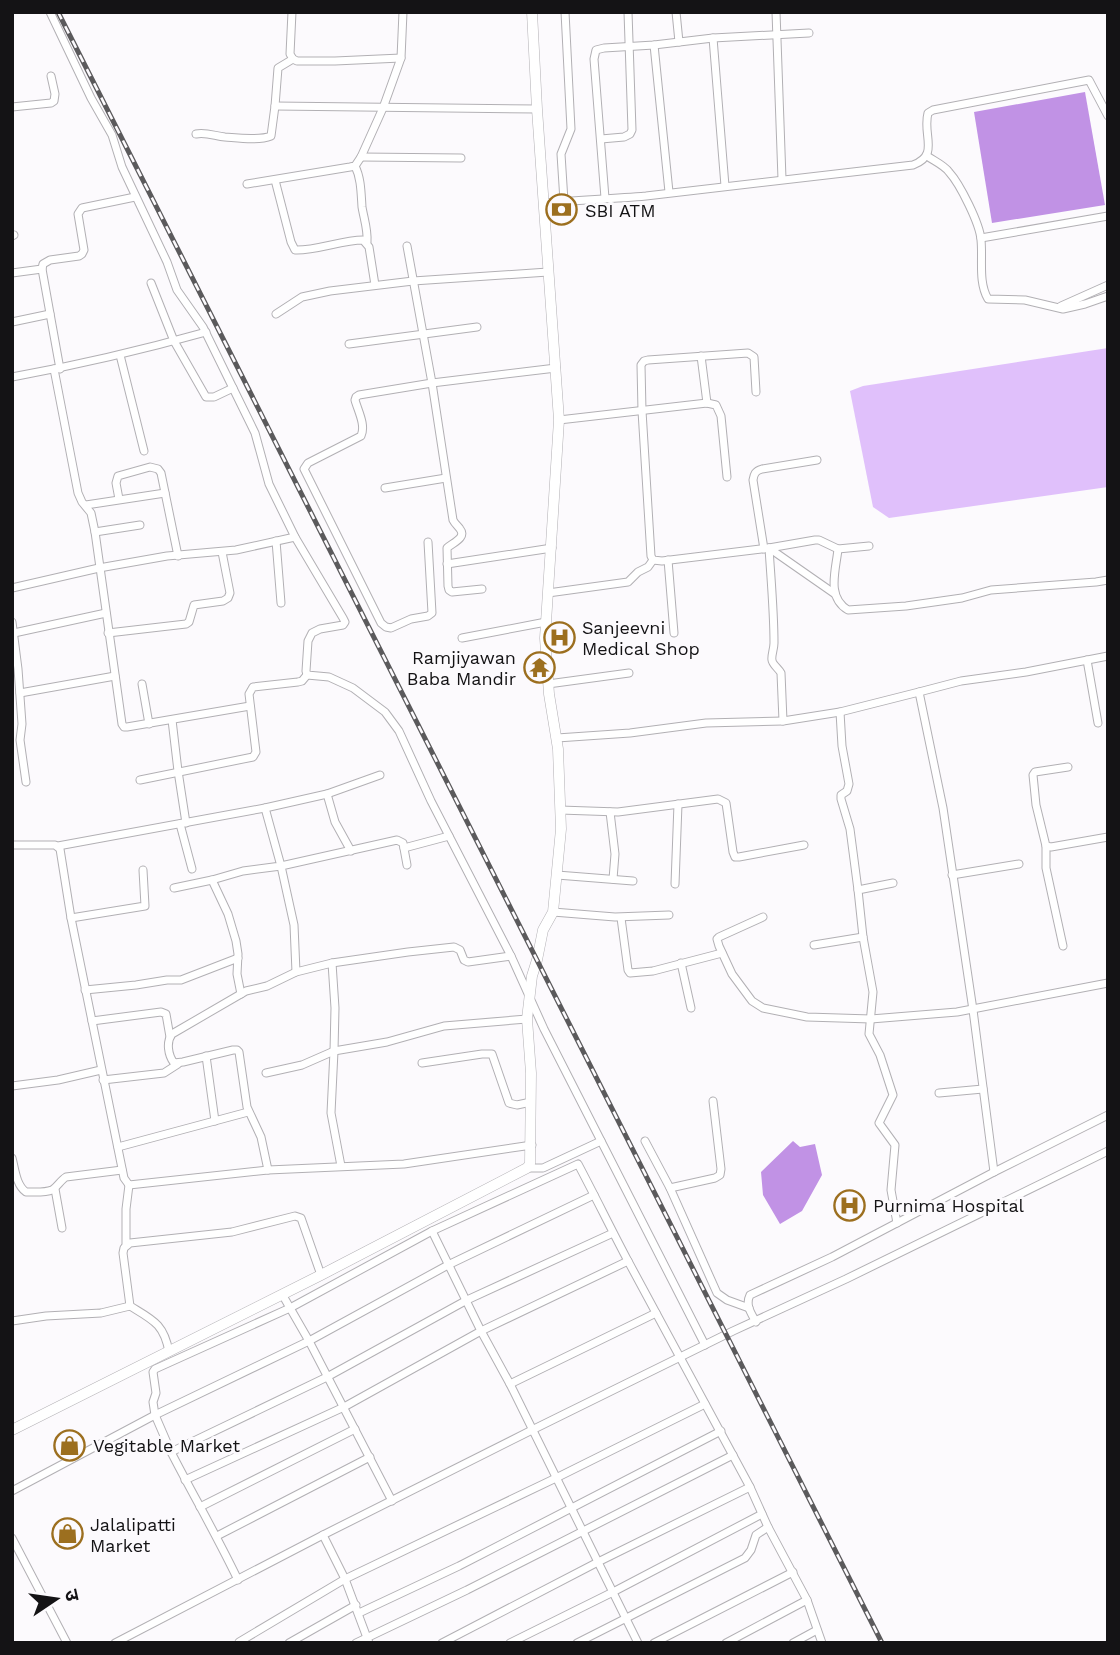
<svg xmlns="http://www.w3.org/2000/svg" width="1120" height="1655" viewBox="0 0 1120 1655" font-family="'Work Sans','Noto Sans Devanagari',sans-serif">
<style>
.green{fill:#e0c0fb}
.water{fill:#c192e5}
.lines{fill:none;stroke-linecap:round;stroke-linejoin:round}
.street-casing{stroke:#b2b0b4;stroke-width:9}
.secondary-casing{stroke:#b2b0b4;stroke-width:11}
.street{stroke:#fff;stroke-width:7}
.secondary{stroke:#fff;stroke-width:10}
.rail-casing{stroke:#5b5a5c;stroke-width:5}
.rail{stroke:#fcfafd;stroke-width:2.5;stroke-dasharray:8;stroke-linecap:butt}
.labels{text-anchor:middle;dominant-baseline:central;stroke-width:6;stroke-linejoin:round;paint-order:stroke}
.poi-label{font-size:18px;fill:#141315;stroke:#fcfafd;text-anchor:start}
</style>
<rect width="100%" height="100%" fill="#fcfafd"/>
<path class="green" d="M1108,348v139l-219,31 -16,-11 -23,-116 13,-5z"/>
<g class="water">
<path d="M1085,92l20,113 -113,18 -18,-111z"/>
<path d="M793,1141l7,6 15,-3 7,31 -20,36 -22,13 -17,-29 -2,-23z"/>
</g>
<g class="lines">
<defs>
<g id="street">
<path d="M50,12l41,86 21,37 10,32 45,95 10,28 26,37 52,106 14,51 26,53 48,81 2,4 -2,3 -23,4 -8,4 -4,8 -2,30 1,4 22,2 24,11 32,24 14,19 32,70 80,155 33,73 161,316"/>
<path d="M292,12l-2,42 3,5 4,2h38l66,-3"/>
<path d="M676,12l3,30"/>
<path d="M776,12l6,167"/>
<path d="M713,38l12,148"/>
<path d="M654,45l15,147"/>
<path d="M275,106l262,3"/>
<path d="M12,107l39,-4 3,-2 1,-7 -4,-18"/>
<path d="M196,134c10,-2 19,2 29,3 13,1 33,4 46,-1l4,-30 3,-38 15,-9"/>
<path d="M601,139l23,-2 6,-3 2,-4 -4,-118"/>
<path d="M927,156c7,5 17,9 22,16 11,12 31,52 32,68 2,19 -3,42 7,59l37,1 38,9 22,-5 23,-8"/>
<path d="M361,157l100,1"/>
<path d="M355,166c6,12 6,26 7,41 2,12 6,23 5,35"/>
<path d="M275,180l16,62 4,8c20,1 47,-10 68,-10l6,7 6,38"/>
<path d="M247,184l103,-17 5,-1 6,-9 22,-49 18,-50 2,-46"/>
<path d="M605,198l-11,-139 2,-9 8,-2 50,-3 59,-7 96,-5"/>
<path d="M564,201l-3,-47 10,-25 -6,-117"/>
<path d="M544,203c34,-3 68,-4 102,-7 89,-10 178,-20 267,-31 27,-10 9,-30 15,-52l5,-3 156,-30 19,36"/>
<path d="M12,236l2,-1"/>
<path d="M981,238l127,-22"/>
<path d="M407,246l25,137 21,137c2,4 5,6 7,9 7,9 -8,14 -13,19l1,38 1,4 3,2 30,-3"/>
<path d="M12,273l30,-4"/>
<path d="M151,283l23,58 32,56h8l19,-9"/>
<path d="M1061,306l47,-21"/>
<path d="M276,314l26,-17 28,-6 83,-10 135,-9"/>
<path d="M12,322l38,-8"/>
<path d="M349,344l128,-17"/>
<path d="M120,355l24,96"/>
<path d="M701,356l6,47"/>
<path d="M54,369l24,124 4,9 9,11 4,19 27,192 2,3h3l123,-21"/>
<path d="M60,369l-18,-100 1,-5 7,-4 29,-4 3,-2 2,-4 -6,-36 4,-6 53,-11"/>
<path d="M12,377c66,-12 130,-27 194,-45"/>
<path d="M756,392l-2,-35 -6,-4 -100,7 -4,1 -3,4 1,46 9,145 2,4 9,1 107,-13 46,-8h4l19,9 31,-3"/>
<path d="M559,420l148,-17 9,2 5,11 6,61"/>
<path d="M385,488l61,-10"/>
<path d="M119,499l-3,-16 2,-7 32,-9 8,2 3,4 17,83"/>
<path d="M86,505l79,-12"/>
<path d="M95,532l45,-7"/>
<path d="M276,541l5,62"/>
<path d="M428,542l4,71 -4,3 -17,3 -20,9 -5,-1 -5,-4 -77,-154 4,-6 53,-27c5,-11 -3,-25 -6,-36l1,-3 3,-2 73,-12 124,-15"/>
<path d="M769,548c2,32 5,64 5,95 0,6 -3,13 -2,17 0,4 7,9 9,13l2,48 57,-9 79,-20 24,116 30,202 21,162"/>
<path d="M769,548l66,46"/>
<path d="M764,549l-11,-69c1,-6 2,-9 9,-11l55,-9"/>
<path d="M838,549c-2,21 -12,48 10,61l58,-4 56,-8 29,-8 105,-8 12,-2"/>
<path d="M668,560l6,73"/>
<path d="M447,564l105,-16"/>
<path d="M12,588l87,-20 68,-12 69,-6 59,-13"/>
<path d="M548,593l80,-11 10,-10 10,-5 5,-7"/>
<path d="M12,622l6,47 4,55 -2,16 6,42"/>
<path d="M14,633l92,-20"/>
<path d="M108,633l78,-9 3,-2 5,-17 29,-4 5,-3 2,-5 -8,-41"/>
<path d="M462,638l84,-16"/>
<path d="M1087,660l11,63"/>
<path d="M142,684l7,40"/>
<path d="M548,684l81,-11"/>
<path d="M919,692l42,-11 65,-9 82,-16"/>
<path d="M20,693l95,-17"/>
<path d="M840,712l2,34 7,38 -2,7 -6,4v4l9,30 8,61"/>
<path d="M172,720l6,51 8,52"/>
<path d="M557,738l73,-5 76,-10 77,-2"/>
<path d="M1068,767l-33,5 -2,3 3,30 10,41 5,1 57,-10"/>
<path d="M140,780l113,-23 3,-5 -7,-58 4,-7 45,-5 4,-1 5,-6"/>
<path d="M327,794l53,-19"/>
<path d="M560,810l58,2 100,-13 8,4 7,49 2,5h4l65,-12"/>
<path d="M610,812l5,42 -2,25"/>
<path d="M180,824l12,45"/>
<path d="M12,845h43l5,4 11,69 53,260 5,7 139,-15 136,-6 128,-19"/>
<path d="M58,846l207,-38"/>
<path d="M1046,846v22l17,78"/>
<path d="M404,848l45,-12"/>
<path d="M557,875l76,6"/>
<path d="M952,875l67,-11"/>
<path d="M212,880l16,34 8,27 2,13 -1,20 4,20"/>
<path d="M893,883l-35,7 5,47 10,55 -4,42 11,21 13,40 -14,28 16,22 -4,45 6,33"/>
<path d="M675,884l3,-80"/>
<path d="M174,888l38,-8 31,-9 38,-5 -16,-58 62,-14 8,28 16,29"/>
<path d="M553,912l62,5 54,-2"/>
<path d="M763,917l-44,20 -2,2 2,7 13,28 20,27 11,7 44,9 64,2 86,-7 151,-29"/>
<path d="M71,918l74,-12 -2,-36"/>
<path d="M621,918l7,52 2,3 23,-2 69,-18"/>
<path d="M814,945l49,-8"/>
<path d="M332,963l3,45 -1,43 -3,62 10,53"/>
<path d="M681,963l10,45"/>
<path d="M296,972l-2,-47 -13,-59 116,-26 6,3 4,22"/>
<path d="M85,990l51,-5 31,-5h14l57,-22"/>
<path d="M92,1021l69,-9 5,2 4,23"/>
<path d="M206,1056l9,65"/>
<path d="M422,1063l60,-9h10l17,49 8,2 14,-3"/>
<path d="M266,1073l36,-8 32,-14 53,-9 57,-16 83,-7"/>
<path d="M103,1080l61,-7 14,-9"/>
<path d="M12,1086l46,-6 43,-10"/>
<path d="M939,1093l44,-4"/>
<path d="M645,1141l25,47 47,105 10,7 22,8"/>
<path d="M118,1147l130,-35"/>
<path d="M12,1158c3,11 4,27 14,34 8,0 19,1 26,-2 5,-3 9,-10 14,-13l56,-7"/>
<path d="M527,1168h16l58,-27"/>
<path d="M268,1170l-7,-33 -14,-30 -8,-55 -2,-2h-4l-50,12 -9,1c-6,-8 -8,-21 -2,-29l74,-43 21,-5 29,-14 36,-9 76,-11 46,-5 6,3 4,10 4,2 43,-6"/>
<path d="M670,1188l45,-10 5,-3 1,-6 -8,-68"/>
<path d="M55,1189l7,39"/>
<path d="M432,1231l49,100 29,53 128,259"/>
<path d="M613,1233l-146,67 -140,77 -156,75 -16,-37 -2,-13 3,-9 -3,-21 2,-3 135,-61 142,-77 146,-67c17,32 33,65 50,97l122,226 18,40 39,73 15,43"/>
<path d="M126,1245v-36l3,-24"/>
<path d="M282,1294l27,47 83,160"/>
<path d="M130,1306c23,14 34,18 39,46"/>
<path d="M12,1321l34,-5 55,-3 29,-7 -7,-53 1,-5 6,-5 102,-11 63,-16 6,2 20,57"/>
<path d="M756,1322c-5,-9 -11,-17 -6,-27l82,-38 162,-85 114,-57"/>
<path d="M510,1384l146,-71"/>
<path d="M171,1452c22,43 46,84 67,128"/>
<path d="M185,1480l159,-73 137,-76 147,-70"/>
<path d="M12,1491l143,-76 154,-74 139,-76 146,-70"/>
<path d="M200,1507l155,-78"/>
<path d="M323,1535l22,44 24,64"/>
<path d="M217,1536l153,-79"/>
<path d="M12,1538l55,105"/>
<path d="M359,1613l100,-47 262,-135"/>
<path d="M239,1642l106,-63 211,-101 149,-74"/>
<path d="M115,1643l208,-108 209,-105 201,-99 113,-52 262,-128"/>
<path d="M289,1643l67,-38"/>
<path d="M356,1643l111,-53 266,-135"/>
<path d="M442,1643l156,-81 152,-75"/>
<path d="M510,1643l103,-51 149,-78"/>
<path d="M577,1643l168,-85 6,-8 5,-15 12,-8"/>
<path d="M654,1643l139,-71"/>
<path d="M726,1643l81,-43"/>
<path d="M793,1643l24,-13"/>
</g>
<path id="secondary" d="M12,1430l309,-155 206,-107 3,-4 1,-91 -4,-54 5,-43 5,-16 6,-30 10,-18 8,-83 -3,-80 -9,-55 -4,-56 14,-218 -22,-311 -5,-97"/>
</defs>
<use href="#street" class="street-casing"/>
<use href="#secondary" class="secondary-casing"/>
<use href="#street" class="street"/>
<use href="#secondary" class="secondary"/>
<defs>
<path id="rail" d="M58,12l824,1631"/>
</defs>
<use href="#rail" class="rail-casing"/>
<use href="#rail" class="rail"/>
</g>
<defs>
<symbol id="bank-ring" viewBox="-11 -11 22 22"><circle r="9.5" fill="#fcfafd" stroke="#9c6f1f" stroke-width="1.5"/><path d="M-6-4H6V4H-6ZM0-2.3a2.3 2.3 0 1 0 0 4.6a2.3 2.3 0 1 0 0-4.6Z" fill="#9c6f1f"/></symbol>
<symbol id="hospital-ring" viewBox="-11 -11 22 22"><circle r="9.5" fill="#fcfafd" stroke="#9c6f1f" stroke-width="1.5"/><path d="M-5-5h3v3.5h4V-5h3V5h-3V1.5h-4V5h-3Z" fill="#9c6f1f"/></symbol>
<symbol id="temple-ring" viewBox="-11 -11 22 22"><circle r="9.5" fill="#fcfafd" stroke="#9c6f1f" stroke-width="1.5"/><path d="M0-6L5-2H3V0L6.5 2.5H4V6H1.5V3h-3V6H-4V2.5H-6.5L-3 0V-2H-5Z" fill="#9c6f1f"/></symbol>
<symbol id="shop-ring" viewBox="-11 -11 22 22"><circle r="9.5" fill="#fcfafd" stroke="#9c6f1f" stroke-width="1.5"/><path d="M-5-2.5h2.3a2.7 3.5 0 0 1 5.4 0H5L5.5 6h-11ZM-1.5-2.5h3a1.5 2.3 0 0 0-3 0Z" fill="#9c6f1f"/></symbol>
</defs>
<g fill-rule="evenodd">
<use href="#bank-ring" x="544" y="192" width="35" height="35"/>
<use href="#hospital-ring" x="542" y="620" width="35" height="35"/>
<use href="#temple-ring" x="522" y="650" width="35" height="35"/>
<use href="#hospital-ring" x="832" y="1188" width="35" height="35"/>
<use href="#shop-ring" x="52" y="1428" width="35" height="35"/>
<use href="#shop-ring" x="50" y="1516" width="35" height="35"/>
</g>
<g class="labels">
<g class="poi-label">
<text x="585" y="210">SBI ATM</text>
<text x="582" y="627">Sanjeevni<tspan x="582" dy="21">Medical Shop</tspan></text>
<text x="516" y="657" text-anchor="end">Ramjiyawan<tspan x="516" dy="21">Baba Mandir</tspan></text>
<text x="873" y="1205">Purnima Hospital</text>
<text x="93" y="1445">Vegitable Market</text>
<text x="90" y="1524">Jalalipatti<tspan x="90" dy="21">Market</tspan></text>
</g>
</g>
<rect width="1120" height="1655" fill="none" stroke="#141315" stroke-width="28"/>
<g transform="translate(56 1599) rotate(77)" stroke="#fcfafd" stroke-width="5" paint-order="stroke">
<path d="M0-5L12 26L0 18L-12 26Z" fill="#141315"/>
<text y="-10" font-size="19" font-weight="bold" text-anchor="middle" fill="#141315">उ</text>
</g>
</svg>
